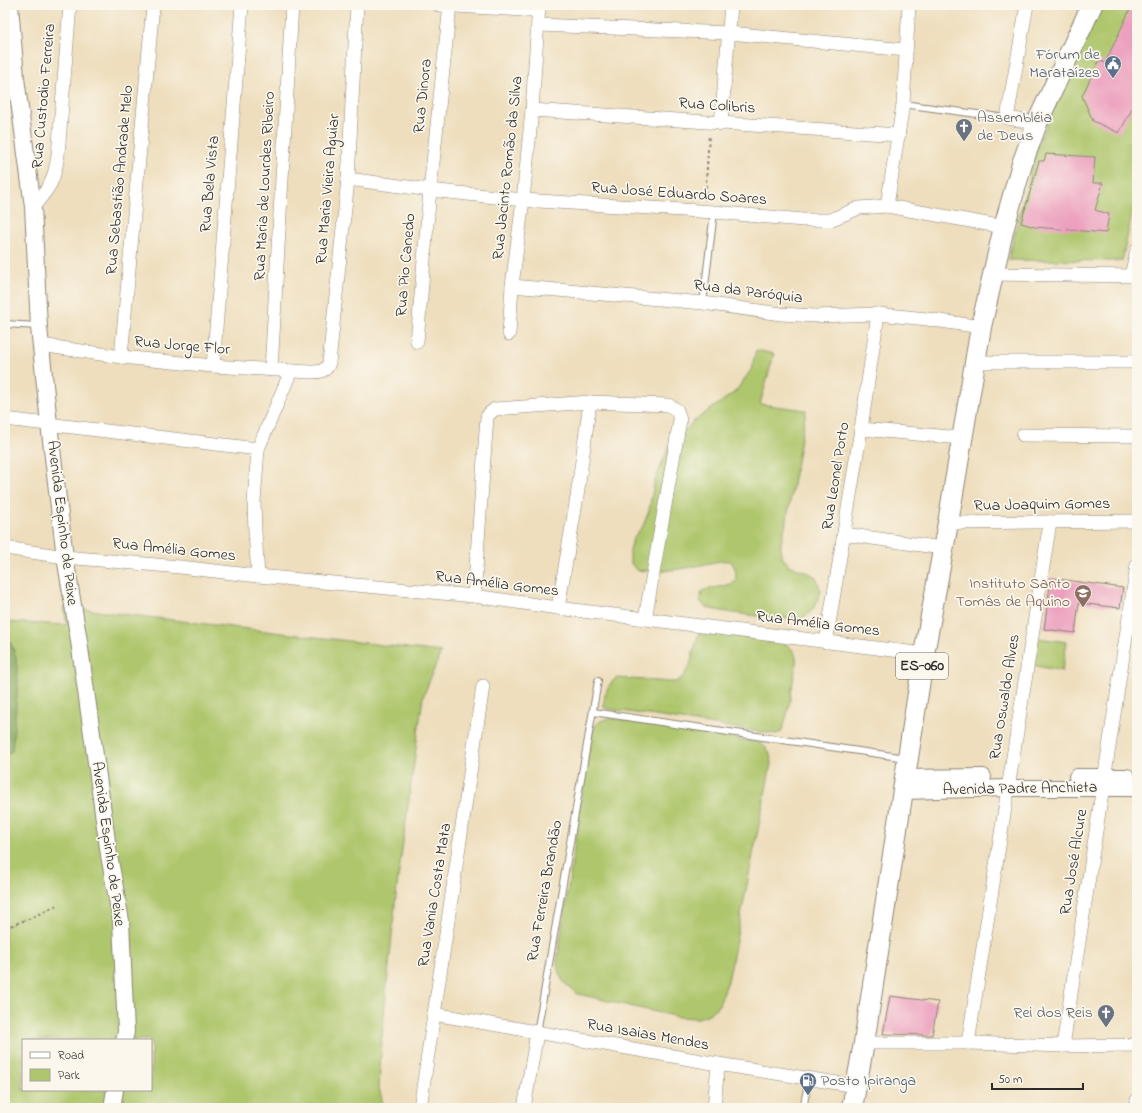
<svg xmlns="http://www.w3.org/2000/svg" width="1142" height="1113" viewBox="0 0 1142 1113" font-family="'Indie Flower',sans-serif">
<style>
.green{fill:#aec66c;stroke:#6c784c;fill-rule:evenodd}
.forest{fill:#8aab60;stroke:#5a6b46}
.building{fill:#ec9fbe}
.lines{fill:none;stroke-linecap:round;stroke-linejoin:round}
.service-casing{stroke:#8c8474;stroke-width:8}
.minor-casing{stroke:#8c8474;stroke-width:14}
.tertiary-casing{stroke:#8c8474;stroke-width:18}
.primary-casing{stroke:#8c8474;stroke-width:22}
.path{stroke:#8c8474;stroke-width:2;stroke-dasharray:3 3;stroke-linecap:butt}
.service{stroke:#fff;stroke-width:6}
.minor{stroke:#fff;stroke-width:13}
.tertiary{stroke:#fff;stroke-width:16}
.primary{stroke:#fff;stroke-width:20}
.labels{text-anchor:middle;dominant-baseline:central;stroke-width:3.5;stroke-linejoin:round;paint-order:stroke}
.shield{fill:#fbf7ec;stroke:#696865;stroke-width:1}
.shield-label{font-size:15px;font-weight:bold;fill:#2b2b2b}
.service-label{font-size:16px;fill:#4e5e75;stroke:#fbf7ec;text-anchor:end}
.street-label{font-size:16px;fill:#2b2b2b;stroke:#fbf7ec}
.worship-label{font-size:16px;fill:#5b616d;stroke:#fbf7ec;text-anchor:start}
.education-label{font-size:16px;fill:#785e54;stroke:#fbf7ec;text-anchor:end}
</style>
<rect width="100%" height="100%" fill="#fbf7ec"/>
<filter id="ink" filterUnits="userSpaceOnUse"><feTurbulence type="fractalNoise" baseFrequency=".025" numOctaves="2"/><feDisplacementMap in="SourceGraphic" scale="8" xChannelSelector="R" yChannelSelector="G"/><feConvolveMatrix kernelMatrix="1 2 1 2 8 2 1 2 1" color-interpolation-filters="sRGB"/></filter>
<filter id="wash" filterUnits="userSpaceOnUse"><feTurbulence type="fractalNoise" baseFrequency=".012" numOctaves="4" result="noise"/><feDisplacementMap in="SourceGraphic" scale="16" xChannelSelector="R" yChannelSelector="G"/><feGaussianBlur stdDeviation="0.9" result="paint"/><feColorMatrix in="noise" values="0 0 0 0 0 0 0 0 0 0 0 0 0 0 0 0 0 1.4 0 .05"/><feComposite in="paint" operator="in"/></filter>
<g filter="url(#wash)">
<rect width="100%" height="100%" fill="#eedebd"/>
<g class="green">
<path d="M1099,5h38v123l-8,17 8,1v45l-15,70 -114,-1 28,-111z"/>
<path d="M756,350l18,4 -14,50 46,6 -19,109 -6,24v13l9,10 17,6 9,5 5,15c-4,10 -8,22 -20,26 -8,3 -87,-6 -95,-11 -2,-1 -4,-4 -6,-6l2,-10c11,-4 23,-4 33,-9 2,-9 1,-15 -5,-21 -9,-1 -15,1 -24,3 -23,5 -47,9 -70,6l-6,-8v-11l3,-13 10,-12 6,-15 5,-28 15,-37 25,-25 41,-29 16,-22z"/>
<path d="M64,607l377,45 -18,45 -26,189 -15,148 -3,54 5,20h-379v-353l7,-4 4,-94 -11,-29v-6l62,3zM23,1040h128v50h-128z"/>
<path d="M705,631l76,11c7,3 13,7 15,15 1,5 -1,13 -2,18 -3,19 -5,39 -13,57l-5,2 -168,-25 -4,-2c-1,-11 4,-24 13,-29l53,4h6l7,-5 7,-12 7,-27 2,-4z"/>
<path d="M1037,638l30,4 -5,29 -31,-6z"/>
<path d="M610,718l150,25c9,6 11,11 11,21l-43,217 -9,24 -10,9 -11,4 -20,-1 -100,-23c-14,-10 -20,-15 -21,-33l33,-218c4,-16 3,-21 20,-25z"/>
</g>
<path class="forest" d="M5,628l11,29 2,26 -6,68 -7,4z"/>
<g id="blocks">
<g class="building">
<path d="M1132,5h5v95l-18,33 -26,-12 -11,-25 17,-36 6,3z"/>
<path d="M1046,154l49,3 -2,26h10l-8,27 14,4 -3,19 -71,-6 -14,-4 18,-62h5z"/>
<path d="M1051,578l72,10 -3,20 -41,-5 -4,30 -31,-4z"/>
<path d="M890,996l48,6 -6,33 -49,-1z"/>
</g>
</g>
</g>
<g filter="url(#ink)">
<use href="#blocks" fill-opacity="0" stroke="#8c8474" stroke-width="1"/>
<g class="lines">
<defs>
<g id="service">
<path d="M1016,5l11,2"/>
<path d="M903,104l104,14"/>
<path d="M703,303l11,-91"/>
<path d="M5,324l32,2"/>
<path d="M593,712l313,46"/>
<path d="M537,1033l61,-352"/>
<path d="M803,1108l6,-29"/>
</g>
<g id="minor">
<path d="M439,5l100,6"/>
<path d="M1027,5l-20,113 30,5"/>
<path d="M539,25l190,8 177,17"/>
<path d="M532,110l367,25"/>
<path d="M721,124l10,-119"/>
<path d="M348,179l82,11 93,10 191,12 89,8h27l29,-12 28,-2 117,21"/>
<path d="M887,206l16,-102 6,-99"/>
<path d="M33,207c18,-21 21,-26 25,-52l12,-150"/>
<path d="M992,274l145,2"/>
<path d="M1131,276l6,-26"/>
<path d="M512,286l191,17 78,11 35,2 62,-2 49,5 54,8"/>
<path d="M509,334l3,-48 11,-86 9,-90 7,-105"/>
<path d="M417,342l13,-152 20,-185"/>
<path d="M41,345l80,12 92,9 97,6c9,0 16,0 19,-9l19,-184 9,-174"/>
<path d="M121,357l32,-352"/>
<path d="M975,362h162"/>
<path d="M213,366l29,-361"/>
<path d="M271,370l21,-365"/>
<path d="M5,419l253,30 33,-78"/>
<path d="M861,429l100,9"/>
<path d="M1023,435l114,1"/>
<path d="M258,449l-4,52 1,31 3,44"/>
<path d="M948,523l189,-2"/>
<path d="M844,534l98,14"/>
<path d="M5,548l60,9 115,10 78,9 216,20 84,12 366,46"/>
<path d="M474,596l13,-179 2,-3 6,-5 95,-7 78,3 9,5 3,10 -35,199"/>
<path d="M558,608l19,-111 13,-95"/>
<path d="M826,642l35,-213 17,-115"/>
<path d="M434,1014l284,50 138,22"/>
<path d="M864,1043h104l95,3 74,-1"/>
<path d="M968,1043l82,-521"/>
<path d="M1063,1046l74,-481"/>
<path d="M420,1108l63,-422"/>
<path d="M524,1108l13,-75"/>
<path d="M714,1108l4,-44"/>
<path d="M1136,1108l1,-8"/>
</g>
<g id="tertiary">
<path d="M10,5l6,73 17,129 6,120 10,97 16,133 14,84 30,214 12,66 5,111 -2,8"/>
<path d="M1077,777h50"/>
<path d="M905,778l78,-1"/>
<path d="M903,791l104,-3h130"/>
<path d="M112,1108l3,-18"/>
</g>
<path id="primary" d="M852,1108l12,-65 60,-389 24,-131 33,-196 23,-100 18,-63 15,-41 55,-118"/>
</defs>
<use href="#service" class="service-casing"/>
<use href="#minor" class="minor-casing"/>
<use href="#tertiary" class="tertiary-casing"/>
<use href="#primary" class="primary-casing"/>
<g class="path">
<path d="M705,200l4,-66"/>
<path d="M5,928l26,-10 26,-13"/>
</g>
<use href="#service" class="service"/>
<use href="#minor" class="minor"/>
<use href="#tertiary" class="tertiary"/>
<use href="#primary" class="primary"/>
</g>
</g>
<defs>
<symbol id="civic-pin" viewBox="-11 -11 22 30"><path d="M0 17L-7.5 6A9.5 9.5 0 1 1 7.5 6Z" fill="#5c6f8a" stroke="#fbf7ec"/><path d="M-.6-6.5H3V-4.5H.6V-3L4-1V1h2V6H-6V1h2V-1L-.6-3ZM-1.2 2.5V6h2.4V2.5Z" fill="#fff"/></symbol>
<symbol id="church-pin" viewBox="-11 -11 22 30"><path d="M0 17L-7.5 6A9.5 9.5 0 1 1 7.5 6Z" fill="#6b7280" stroke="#fbf7ec"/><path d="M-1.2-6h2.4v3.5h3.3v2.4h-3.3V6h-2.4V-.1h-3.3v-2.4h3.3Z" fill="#fff"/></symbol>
<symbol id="school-pin" viewBox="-11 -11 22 30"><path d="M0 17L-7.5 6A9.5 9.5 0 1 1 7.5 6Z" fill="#8d6e63" stroke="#fbf7ec"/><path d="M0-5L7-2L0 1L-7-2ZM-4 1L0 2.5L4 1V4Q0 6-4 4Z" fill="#fff"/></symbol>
<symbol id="fuel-pin" viewBox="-11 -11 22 30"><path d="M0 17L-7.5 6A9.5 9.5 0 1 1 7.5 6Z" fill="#5c6f8a" stroke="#fbf7ec"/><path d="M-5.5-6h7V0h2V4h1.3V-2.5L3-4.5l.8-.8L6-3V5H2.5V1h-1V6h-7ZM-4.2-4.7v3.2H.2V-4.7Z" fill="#fff"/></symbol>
</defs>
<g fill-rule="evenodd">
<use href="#civic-pin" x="1103" y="54" width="20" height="27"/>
<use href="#church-pin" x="954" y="117" width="20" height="27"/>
<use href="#school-pin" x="1073" y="583" width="20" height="27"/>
<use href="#church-pin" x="1096" y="1003" width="20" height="27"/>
<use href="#fuel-pin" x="798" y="1071" width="20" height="27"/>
</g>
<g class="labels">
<rect class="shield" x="896" y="653" width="52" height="26" rx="3"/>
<g class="shield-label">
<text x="922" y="666">ES-060</text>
</g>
<g class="service-label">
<text x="1100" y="55">Fórum de<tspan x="1100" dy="18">Marataízes</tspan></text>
<text x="821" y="1081" text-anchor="start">Posto Ipiranga</text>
</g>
<g class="street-label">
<text transform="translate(44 96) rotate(-85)">Rua Custodio Ferreira</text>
<text transform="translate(423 96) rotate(-84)">Rua Dinora</text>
<text transform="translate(717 106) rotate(4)">Rua Colibris</text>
<text transform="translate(508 168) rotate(-84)">Rua Jacinto Romão da Silva</text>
<text transform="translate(120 180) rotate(-85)">Rua Sebastião Andrade Melo</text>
<text transform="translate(210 184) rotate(-85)">Rua Bela Vista</text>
<text transform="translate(265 186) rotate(-87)">Rua Maria de Lourdes Ribeiro</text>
<text transform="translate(328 189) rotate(-85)">Rua Maria Vieira Aguiar</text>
<text transform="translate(679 194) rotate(4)">Rua José Eduardo Soares</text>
<text transform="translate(406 265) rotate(-85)">Rua Pio Canedo</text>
<text transform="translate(748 292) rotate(7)">Rua da Paróquia</text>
<text transform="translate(182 346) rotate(5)">Rua Jorge Flor</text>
<text transform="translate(836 476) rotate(-81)">Rua Leonel Porto</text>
<text transform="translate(1042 505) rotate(-1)">Rua Joaquim Gomes</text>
<text transform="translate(62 523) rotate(83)">Avenida Espinho de Peixe</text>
<text transform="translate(174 550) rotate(6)">Rua Amélia Gomes</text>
<text transform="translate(497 584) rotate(7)">Rua Amélia Gomes</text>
<text transform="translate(818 624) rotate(7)">Rua Amélia Gomes</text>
<text transform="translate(1005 697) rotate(-81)">Rua Oswaldo Alves</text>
<text transform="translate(1020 789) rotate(-1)">Avenida Padre Anchieta</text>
<text transform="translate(108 844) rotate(82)">Avenida Espinho de Peixe</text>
<text transform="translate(1074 862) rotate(-81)">Rua José Alcure</text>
<text transform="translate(545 891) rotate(-80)">Rua Ferreira Brandão</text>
<text transform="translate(435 895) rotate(-81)">Rua Vania Costa Mata</text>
<text transform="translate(648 1035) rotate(10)">Rua Isaias Mendes</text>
</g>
<g class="worship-label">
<text x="977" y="118">Assembléia<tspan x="977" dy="18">de Deus</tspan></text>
<text x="1093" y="1013" text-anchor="end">Rei dos Reis</text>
</g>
<g class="education-label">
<text x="1070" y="584">Instituto Santo<tspan x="1070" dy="18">Tomás de Aquino</tspan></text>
</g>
</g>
<rect width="1142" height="1113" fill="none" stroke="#fbf7ec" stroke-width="20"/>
<rect x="22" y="1039" width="130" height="52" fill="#fbf7ec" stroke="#a8a59f"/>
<rect x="30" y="1052" width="20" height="6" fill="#ffffff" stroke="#a8a59f"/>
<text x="58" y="1059" font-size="12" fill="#2b2b2b">Road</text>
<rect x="30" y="1069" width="20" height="12" fill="#aec66c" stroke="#a8a59f"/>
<text x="58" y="1079" font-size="12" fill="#2b2b2b">Park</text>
<path d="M992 1083v6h91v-6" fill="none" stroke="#2b2b2b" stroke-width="2"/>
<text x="998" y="1083" font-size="12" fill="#2b2b2b" stroke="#fbf7ec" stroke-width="3" paint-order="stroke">50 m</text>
</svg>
